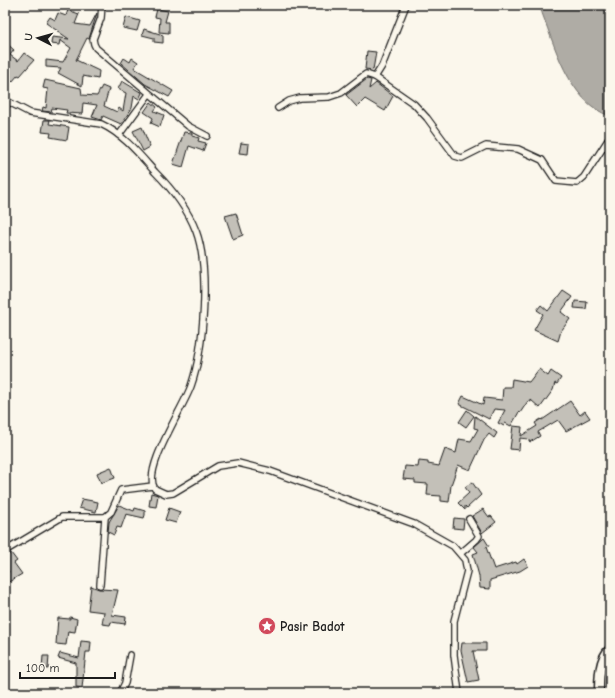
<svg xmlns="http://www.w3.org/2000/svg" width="615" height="698" viewBox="0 0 615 698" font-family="'Comic Neue',sans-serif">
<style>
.water{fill:#afaca5;stroke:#74726e}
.building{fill:#c3c0b8;stroke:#1c1c1c}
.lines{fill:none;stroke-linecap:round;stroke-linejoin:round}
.minor-casing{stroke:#1c1c1c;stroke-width:8}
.secondary-casing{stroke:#1c1c1c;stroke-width:11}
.minor{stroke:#fbf7ec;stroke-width:5.5}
.secondary{stroke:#fbf7ec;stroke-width:8}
.labels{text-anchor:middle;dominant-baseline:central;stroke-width:3;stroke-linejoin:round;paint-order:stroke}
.poi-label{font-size:13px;font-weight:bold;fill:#1c1c1c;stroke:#fbf7ec;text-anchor:start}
</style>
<rect width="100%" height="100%" fill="#fbf7ec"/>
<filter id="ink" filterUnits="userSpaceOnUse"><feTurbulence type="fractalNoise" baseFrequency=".025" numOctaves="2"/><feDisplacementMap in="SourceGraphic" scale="8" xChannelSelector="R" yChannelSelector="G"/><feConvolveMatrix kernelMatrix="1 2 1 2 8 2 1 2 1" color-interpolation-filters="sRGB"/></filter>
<g filter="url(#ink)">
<path class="water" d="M539,5h71v111c-42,-14 -56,-73 -71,-111z"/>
<g class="building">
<path d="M157,9l11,2 -3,11h4v11l-10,-1 1,-14 -5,-1z"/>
<path d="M68,10l11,4 -4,10 15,2 7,-13 -8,26 -2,-1 -11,22 23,11 -1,8 -15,-3 -1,10 -24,-13 3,-5 -15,-1v-7l17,2 8,-14 -11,-8 -1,5 -8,-1 1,-7 17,2 -23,-16 4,-6 5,3 3,-7 8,3z"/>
<path d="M126,17l14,4 -3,10 -14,-3z"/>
<path d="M144,29l19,6v8l-9,-1v-4l-12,-3z"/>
<path d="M5,42l9,8 -4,5 8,6 6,-8 10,7 -14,16 -2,-1 -6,7 -2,-2 -5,11z"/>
<path d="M367,51l9,1 -3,18 -8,-1z"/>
<path d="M124,58l6,4 2,-4 6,4 -4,6 39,23 -4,6 -24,-13 -24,-21z"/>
<path d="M367,79l4,1 -2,9 7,-6 17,13 -8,15 -20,-12 -8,8 -11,-12z"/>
<path d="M45,80l36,8 1,7 15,1 5,-10 7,3 -5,17 13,6 2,-4 4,3 3,-18 -8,-4 4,-8 20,12 -3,6 -5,-3 -2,12 -11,16 -18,-8 -2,4 -9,-3 5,-12 -14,-2 -1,11 -16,-1 1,-3 -15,-2 -1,4 -9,-1 1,-4 3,1 2,-19 -5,-1z"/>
<path d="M151,102l6,5 -3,4 10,4 -4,12 -9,-4 2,-5 -9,-6z"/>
<path d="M44,120h6l-1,4 20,3 -2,13 -17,-3 1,-4 -9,-1z"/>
<path d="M142,127l8,20 -7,4 -10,-20z"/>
<path d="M184,132l8,1v3l7,2 -1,3 8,2 -3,8 -14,-5 -6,21 -10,-3z"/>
<path d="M241,143l8,1 -1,10 -9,-1z"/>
<path d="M236,213l7,22 -10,4 -8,-23z"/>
<path d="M563,291l9,6 -11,15 9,7 -9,12 -3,10 -24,-11 9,-16 -6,-4 4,-5 7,6z"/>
<path d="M575,301l12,1 -1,7 -12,-1z"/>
<path d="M539,369l9,7 3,-5 10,7 -4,6 -2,-1 -2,7 -13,18 -9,-8v2l-3,-1 -8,12 -1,-1 -8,14 -6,-3 -1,3 -6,-3 7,-13 -11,-1 -5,10 -30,-15 4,-8 20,9 1,-7 18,2 1,-13h8l1,-8 17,3z"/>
<path d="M570,401l10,14 5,-4 5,7 -24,13 -8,-11 -20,12 2,4 -10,6 -2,-3 -8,-1 -1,12 -9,-1 3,-23 9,1 -1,9 16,-10 -2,-3 6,-4 1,1z"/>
<path d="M467,410l7,6 -8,11 -7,-5z"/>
<path d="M475,416l22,17 -3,5 -5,-4 -5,6 -14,30 -12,-5 -7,20 -2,17 -8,-1v-5l-14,-1 1,-11 -13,-1v-3l-12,-1 2,-13 13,1 1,-6 9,1v2l11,2 6,-17 11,4 3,-14 12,2 7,-12 -4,-1z"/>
<path d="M111,467l4,11 -14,5 -4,-10z"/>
<path d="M472,482l9,13 -14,13 -2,-2v4l-7,-7 11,-10 -4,-6z"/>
<path d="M151,493l7,2 -2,12 -7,-1z"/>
<path d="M82,499l16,3 -2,10 -17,-4z"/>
<path d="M119,505l15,6 1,-3 10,3v4l-1,3 -18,-4 -5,14 -4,-1 -3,8 -6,-3 1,-10z"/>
<path d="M169,508l11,4 -4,11 -11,-3z"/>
<path d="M483,509l6,8 2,-1 5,6 -14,11 -10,-17z"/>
<path d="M454,518l10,1 -1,10 -10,-1z"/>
<path d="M484,538l5,8 -3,1 8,22 22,-7 1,2 7,-5 4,7 -8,5 -30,9v9l-10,-1 -1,-12 -6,-22 5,-2 -4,-5z"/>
<path d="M11,553l6,8 -3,2 8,11 -15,9 -2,-9 4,-2 -4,-6v-9z"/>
<path d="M91,586l8,3 19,1 -6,25 14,2 -1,7 -14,-2 -1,3 -8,-1 2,-12 -16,-2z"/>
<path d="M70,617l7,2 -2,13 -7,-1 -2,14 -10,-1 2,-26 12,1z"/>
<path d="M81,641l10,1 -1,10h-4l-4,36 -6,-1v-24l-18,-5 2,-5 19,5z"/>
<path d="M462,643h24v8h-13l6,29 -11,2 -7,-32z"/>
<path d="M43,656h6l-1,13 -6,-1z"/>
</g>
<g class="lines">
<defs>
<g id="minor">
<path d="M102,5l-1,13 -8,21 1,5 2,4 92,78 19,10"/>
<path d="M406,5l-24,61 -7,11 39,27 13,14 28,38 7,2 24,-12 32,3 24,11 14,21 21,2 7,-6 26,-40"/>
<path d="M5,100l25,13 71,11c22,10 38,30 54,48 16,16 33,38 41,59 14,37 8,118 -5,155 -7,21 -50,85 -36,103l11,5 7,-1 45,-27 20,-3 32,8 144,53 39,22 12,14 2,11 -13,50v34l5,38"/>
<path d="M278,108l11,-7 11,-3 29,-1 12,-4 25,-19 9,3"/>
<path d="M119,135l30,-41"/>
<path d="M5,551l57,-34h43l6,-5 10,-22 32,-4"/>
<path d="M461,553l15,-13 3,-4 -10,-17"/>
<path d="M100,585l5,-68"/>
<path d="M120,693l5,-10 5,-28"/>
</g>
<path id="secondary" d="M599,693c0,-13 0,-35 11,-44"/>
</defs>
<use href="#minor" class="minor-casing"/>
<use href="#secondary" class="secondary-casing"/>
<use href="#minor" class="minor"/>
<use href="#secondary" class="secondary"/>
</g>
</g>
<defs>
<symbol id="sight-disc" viewBox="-11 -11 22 22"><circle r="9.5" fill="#d1495b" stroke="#fbf7ec"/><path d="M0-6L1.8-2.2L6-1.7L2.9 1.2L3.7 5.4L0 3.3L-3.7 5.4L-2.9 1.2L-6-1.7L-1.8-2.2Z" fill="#fff"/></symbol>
</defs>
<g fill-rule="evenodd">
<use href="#sight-disc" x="257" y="616" width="20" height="20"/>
</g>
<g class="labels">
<g class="poi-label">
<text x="280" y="626">Pasir Badot</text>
</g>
</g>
<rect width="615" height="698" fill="none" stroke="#fbf7ec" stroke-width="20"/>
<rect x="10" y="10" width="595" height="678" fill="none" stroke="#1c1c1c" stroke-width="1.5" filter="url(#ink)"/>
<g transform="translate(38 38) rotate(276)" stroke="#fbf7ec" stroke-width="3" paint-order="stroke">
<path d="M0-3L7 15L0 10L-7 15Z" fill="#1c1c1c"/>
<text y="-6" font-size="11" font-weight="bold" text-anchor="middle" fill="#1c1c1c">U</text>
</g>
<path d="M20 672v6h95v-6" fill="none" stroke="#1c1c1c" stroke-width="2"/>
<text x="26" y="672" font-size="12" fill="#1c1c1c" stroke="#fbf7ec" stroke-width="3" paint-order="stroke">100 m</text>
</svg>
